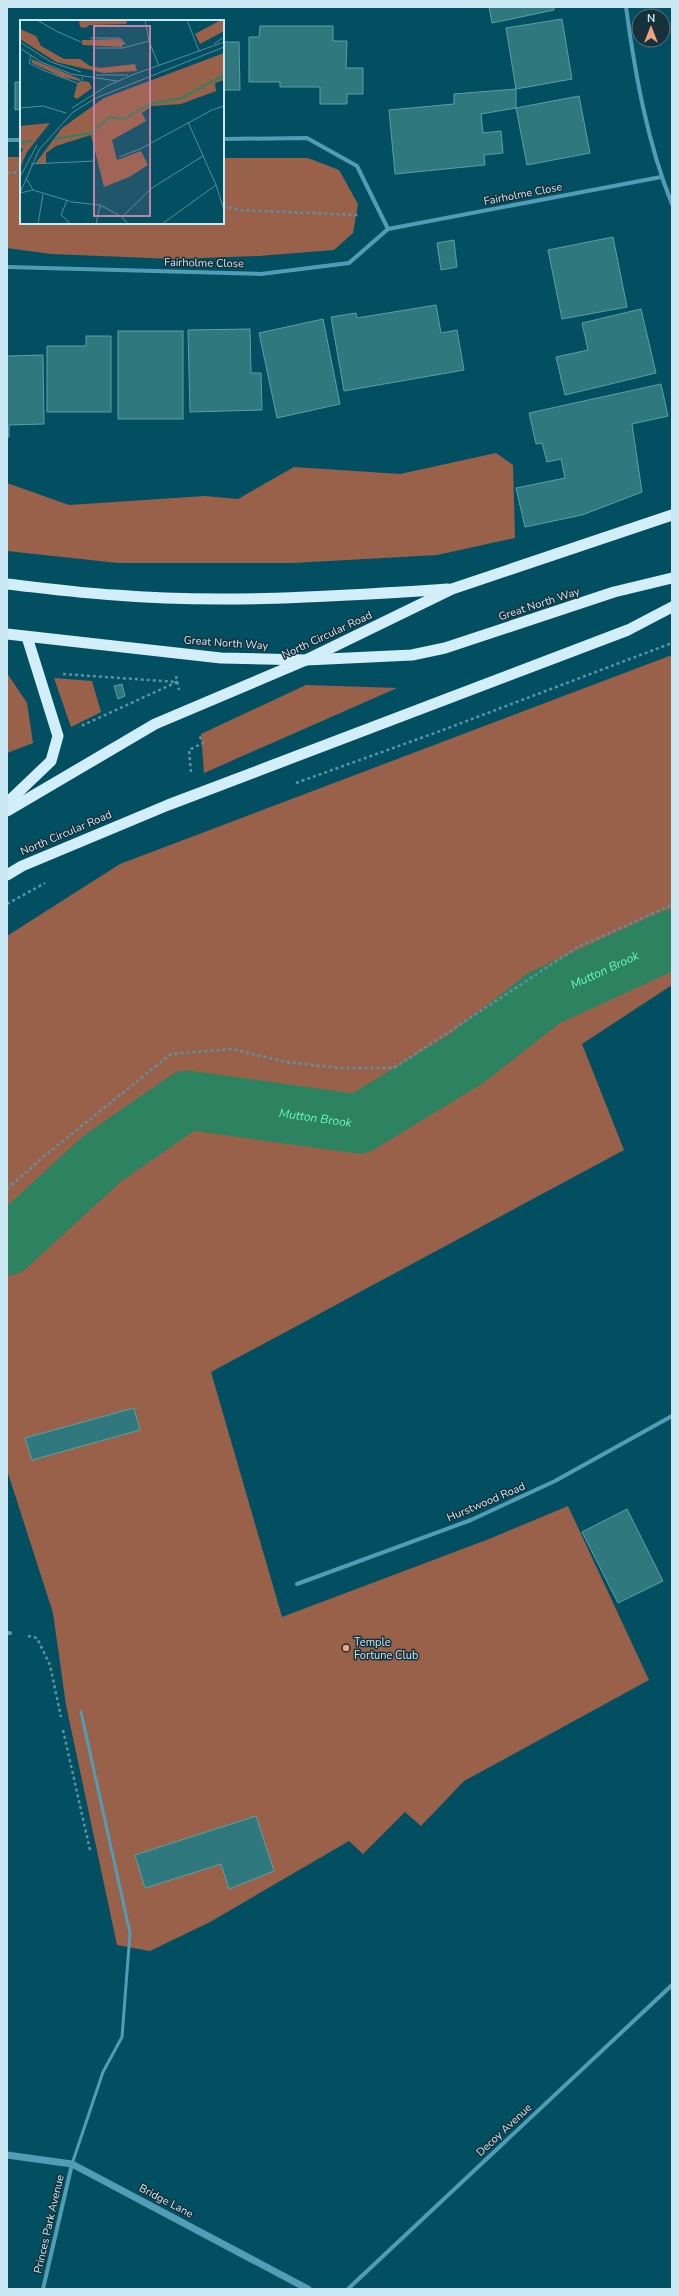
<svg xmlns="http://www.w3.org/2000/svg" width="679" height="2296" viewBox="0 0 679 2296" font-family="'Nunito Sans',sans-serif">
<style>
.green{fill:#9a614a}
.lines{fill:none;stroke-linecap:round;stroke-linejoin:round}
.river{stroke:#2d825f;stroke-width:59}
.building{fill:#2f787d;stroke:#5aa1a6}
.path{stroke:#5c93a3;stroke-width:2.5;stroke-dasharray:3 3;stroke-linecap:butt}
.service{stroke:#529db6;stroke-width:3}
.minor{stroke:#529db6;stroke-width:4}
.tertiary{stroke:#529db6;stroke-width:7}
.trunk{stroke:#d2eef8;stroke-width:11}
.poi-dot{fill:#f2a080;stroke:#16313a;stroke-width:1.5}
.labels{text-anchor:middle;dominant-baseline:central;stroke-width:3;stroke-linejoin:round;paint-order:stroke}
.street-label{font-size:11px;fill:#cae8f4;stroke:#16313a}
.poi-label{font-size:11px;fill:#cae8f4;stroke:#16313a;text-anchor:start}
.water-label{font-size:12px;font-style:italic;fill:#68f9bb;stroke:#16313a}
.inset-river{fill:none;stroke:#2d825f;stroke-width:2}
.inset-road{fill:none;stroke:#538c9c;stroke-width:1}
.view{fill:#c680a8;fill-opacity:0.15;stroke:#c680a8;stroke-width:2}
.inset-edge{fill:none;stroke:#cae8f4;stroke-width:2}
</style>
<rect width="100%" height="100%" fill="#034f62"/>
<g class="green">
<path d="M7,157h14v66h202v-65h85l31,12 19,34 -5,29 -19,17 -75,6 -84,3 -124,-5 -44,-6z"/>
<path d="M496,453l17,12 2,73 -78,17 -144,8h-175l-111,-12v-68l62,22 136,-9 33,3 56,-32 106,7z"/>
<path d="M672,655v330l-90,59 42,106 -413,222 71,245 207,-78 79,-33 81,174 -185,101 -43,45 -16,-14 -42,42 -14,-13 -139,81 -60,29 -33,-6 -51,-240 -13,-92 -46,-143v-534l113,-72z"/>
<path d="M7,673l20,30 6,40 -26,10z"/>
<path d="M54,678l38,3 9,31 -30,15z"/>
<path d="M306,685l91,3 -193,85 -3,-39z"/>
</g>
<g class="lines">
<path class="river" id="s1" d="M7,1246l96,-88 84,-58 172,24 107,-65 78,-61 128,-59"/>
</g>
<g class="building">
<path d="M489,7h65v3l-62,13z"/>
<path d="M562,19l10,60 -56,10 -10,-61z"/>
<path d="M260,26h73v15h14l-1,27h17v26h-16v10h-27v-17h-40v-5h-31v-45h10z"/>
<path d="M223,42h16l1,48h-17z"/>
<path d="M15,82h6v27l-6,1z"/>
<path d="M516,89v19l-35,6 2,19 18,-2 2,22 -19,2 1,10 -90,9 -6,-64 65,-6v-10z"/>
<path d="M579,96l11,57 -63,12 -11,-57z"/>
<path d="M613,237l14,70 -65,12 -14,-69z"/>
<path d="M454,240l3,27 -16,3 -4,-27z"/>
<path d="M436,305l5,28 16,-3 7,40 -120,21 -13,-74 25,-4 1,5z"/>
<path d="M641,309l15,64 -91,22 -9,-38 32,-7 -6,-27z"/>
<path d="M323,319l17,85 -63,14 -18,-85z"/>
<path d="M250,329l1,44h10l1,37 -72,2 -2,-82z"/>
<rect x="118" y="331" width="65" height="88"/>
<path d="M86,336h25v76h-64v-66h39z"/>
<path d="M43,355l1,69 -35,1v12h-2v-81z"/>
<path d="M661,384l7,32 -36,8 10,68 -60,23 -57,12 -9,-39 49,-10 -4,-19 -14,3 -5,-19 -6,1 -7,-31z"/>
<path d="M122,684l3,12 -7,3 -4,-13z"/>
<path d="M134,1408l6,22 -108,30 -7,-22z"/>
<path d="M627,1509l36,72 -45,22 -36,-71z"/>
<path d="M256,1816l18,55 -45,18 -8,-25 -76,24 -10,-33z"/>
</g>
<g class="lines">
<g class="path">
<path d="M7,173l14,-1"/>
<path d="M223,206l17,4 120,5"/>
<path d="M63,674l114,8 -98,45"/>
<path d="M176,676l3,14"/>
<path d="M191,772l-2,-22 14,-7 -4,-8"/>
<path d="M296,783l147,-53 229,-87"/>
<path d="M7,904l38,-21"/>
<path d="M7,1189l36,-32 128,-103 61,-5 54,13 54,6h54l184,-121 94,-42"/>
<path d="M28,1636l9,2 13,27 11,52"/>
<path d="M63,1730l27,120"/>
</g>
<path class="service" d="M72,2164l31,-92 19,-35 8,-104 -49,-221"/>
<g class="minor">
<path d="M626,7c9,66 21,135 46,197"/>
<path d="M223,139l84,-1 50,28 31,63"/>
<path d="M7,140h14"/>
<path d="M7,267l254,7 88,-11 39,-34 273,-52"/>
<path d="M297,1584l174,-64 84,-39 117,-65"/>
<path d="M7,1633h3"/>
<path d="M43,2289l29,-125"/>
<path d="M348,2289l324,-304"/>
</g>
<path class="tertiary" d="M7,2155l65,9 236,125"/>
<g class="trunk">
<path d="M7,584c36,4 72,9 108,11 108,9 224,1 333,-6"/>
<path d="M7,634l214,24 85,2 106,-5 33,-7 169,-56 58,-14"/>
<path d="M7,803l44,-42 7,-25 -31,-99"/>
<path d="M7,811l148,-87 151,-64 146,-71 220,-74"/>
<path d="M7,875l15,-9 146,-61 460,-175 44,-23"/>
</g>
</g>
<circle class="poi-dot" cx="346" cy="1648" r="4"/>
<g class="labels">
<g class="street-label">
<text transform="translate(523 194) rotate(-11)">Fairholme Close</text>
<text transform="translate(204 263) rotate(1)">Fairholme Close</text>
<text transform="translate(539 604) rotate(-18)">Great North Way</text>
<text transform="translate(327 635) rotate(-25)">North Circular Road</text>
<text transform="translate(226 643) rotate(4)">Great North Way</text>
<text transform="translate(66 833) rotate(-23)">North Circular Road</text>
<text transform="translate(486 1502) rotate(-23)">Hurstwood Road</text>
<text transform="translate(504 2130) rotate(-43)">Decoy Avenue</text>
<text transform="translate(166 2201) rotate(28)">Bridge Lane</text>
<text transform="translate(49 2224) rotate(-77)">Princes Park Avenue</text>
</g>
<g class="poi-label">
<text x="354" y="1642">Temple<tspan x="354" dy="13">Fortune Club</tspan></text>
</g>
<g class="water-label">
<text stroke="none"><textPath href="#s1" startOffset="697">Mutton Brook</textPath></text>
<text stroke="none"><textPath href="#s1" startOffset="362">Mutton Brook</textPath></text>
</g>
</g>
<g transform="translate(20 20)">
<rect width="204" height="204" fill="#034f62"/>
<path d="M59,0h47l1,2 -1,2 -36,1 -5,3 -5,-1zM201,0h3v11l-24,13 -5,-10zM0,9l16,7 5,10 23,13h16l10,7 10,2 35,-4 2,7 -33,2 -48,-11 -36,-23zM100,19l4,4 -2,4 -40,-2v-5zM204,33v27l-9,3 1,8 -35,13 -29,2 -10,7 4,8 -34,19 5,20 24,-9 7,14 -19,12 -25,10 -13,-52 -35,11 -10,7v11h-11l27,-36 42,-30zM11,39l49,20v2l-18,-4 -30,-14zM63,61l6,1 3,6 -15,11 -3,-2 3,-13zM30,103l-23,29 -7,16v-13l3,-6 -3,-1v-22z" fill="#9a614a"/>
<path class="inset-river" d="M34,119l36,-6 20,-16 14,2 26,-15 32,-6 42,-23M0,123l12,-2"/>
<path class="inset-road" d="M17,0l19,11 25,11M125,0l4,21 10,25M167,0l12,31M70,18h30l6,7M0,22l31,20 30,10M194,24l10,-7M0,28l21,14 30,12 46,7M73,28h30l26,-7M11,35l-2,8 16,8 32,12h3l3,-6M76,55h32M0,88l23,-2 23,7M52,88l35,-22 25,-11 92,-33M168,102l28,63 8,25M99,137l21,-8 72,-39 12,-4M11,144l64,-3M0,157l17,-32M6,158l7,12M0,173l13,-3 39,12 28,3 22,12 6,7M0,173l19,-43 34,-38 23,-14 128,-51M47,180l-6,15 7,6v3M102,197l30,-29 51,-32M18,204l5,-30M76,204l4,-19M142,204l54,-39"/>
<path class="view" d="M74,6h56v190h-56z"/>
<rect width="204" height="204" class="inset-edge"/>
</g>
<rect width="679" height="2296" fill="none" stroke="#cae8f4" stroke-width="16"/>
<g transform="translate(651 28)"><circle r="19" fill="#16313a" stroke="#5e7a84"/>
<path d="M0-3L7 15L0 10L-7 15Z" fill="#f2a080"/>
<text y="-6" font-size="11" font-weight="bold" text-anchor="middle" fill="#cae8f4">N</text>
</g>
</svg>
